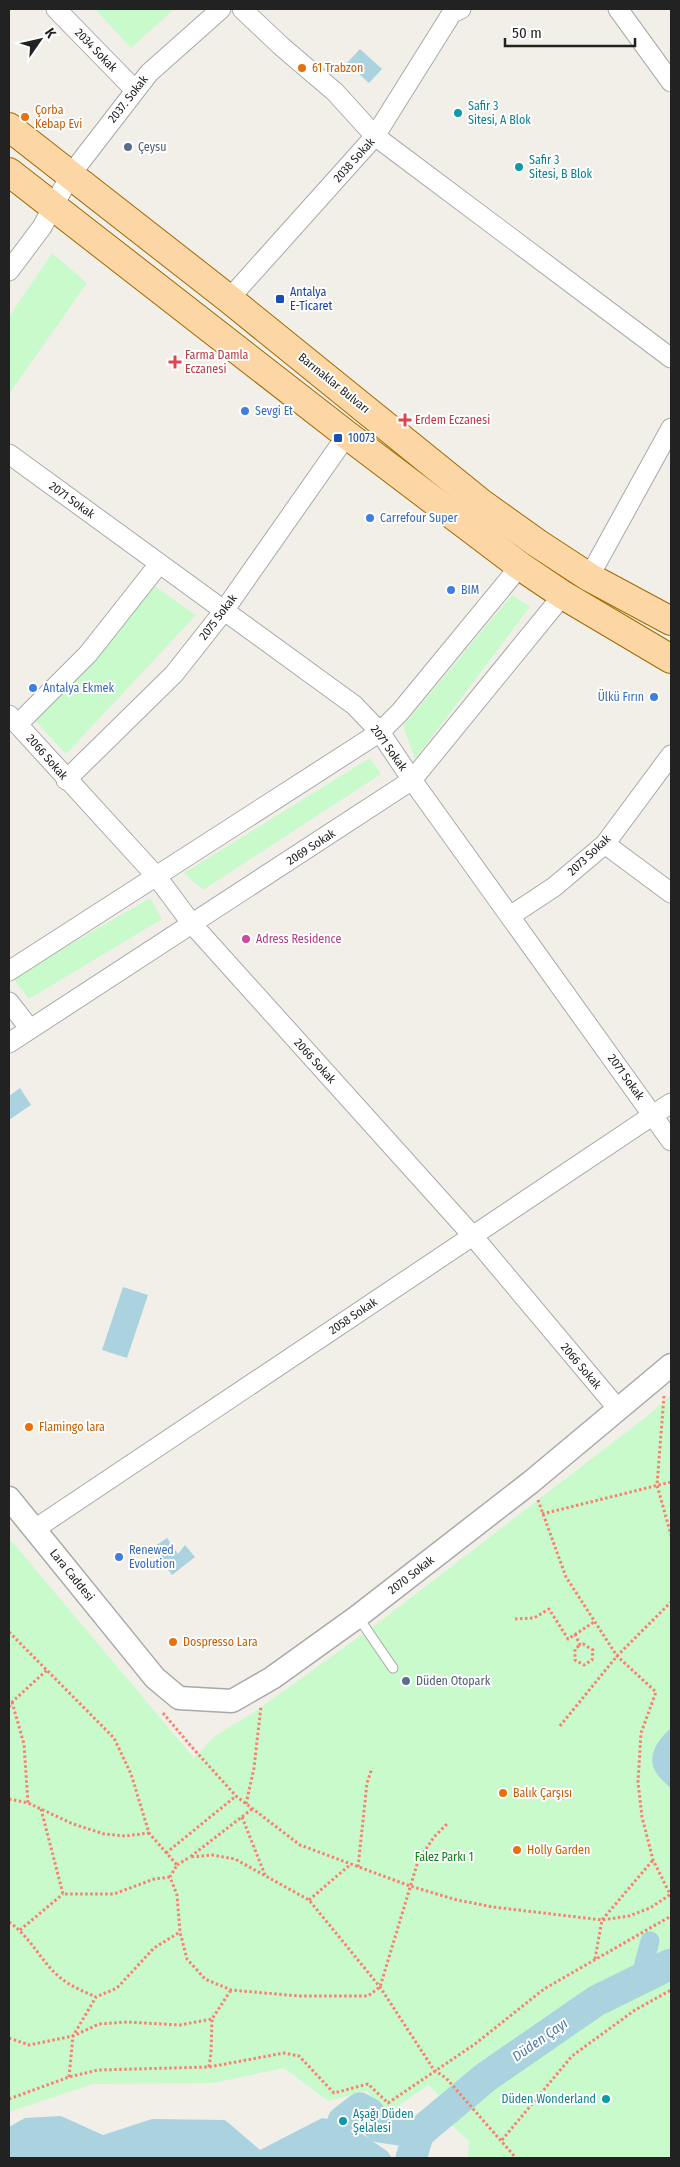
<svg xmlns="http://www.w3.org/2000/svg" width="680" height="2167" viewBox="0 0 680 2167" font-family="'Fira Sans Condensed',sans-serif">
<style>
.park{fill:#c8facc}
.water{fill:#aad3df}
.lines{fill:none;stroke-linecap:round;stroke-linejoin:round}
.canal{stroke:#aad3df;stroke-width:19}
.river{stroke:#aad3df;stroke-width:31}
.service-casing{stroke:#a9a9a9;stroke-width:11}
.minor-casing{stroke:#a9a9a9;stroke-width:21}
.tertiary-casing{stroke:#a9a9a9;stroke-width:25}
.primary-casing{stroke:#a06b00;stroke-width:30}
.path{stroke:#fa8072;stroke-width:3;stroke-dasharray:2.5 2.5;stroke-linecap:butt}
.service{stroke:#fff;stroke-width:9}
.minor{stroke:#fff;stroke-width:19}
.tertiary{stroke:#fff;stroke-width:22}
.primary{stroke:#fcd6a4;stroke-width:28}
.food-dot{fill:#e8710a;stroke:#fff;stroke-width:2}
.culture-dot{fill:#0f9aa8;stroke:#fff;stroke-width:2}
.service-dot{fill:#5c6f8a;stroke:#fff;stroke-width:2}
.transit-dot{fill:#1a4fb4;stroke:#fff;stroke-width:2}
.health-dot{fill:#e0444e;stroke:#fff;stroke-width:2}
.shop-dot{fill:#3f7fe0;stroke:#fff;stroke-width:2}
.hotel-dot{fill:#d1479c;stroke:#fff;stroke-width:2}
.labels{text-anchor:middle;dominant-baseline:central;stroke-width:4;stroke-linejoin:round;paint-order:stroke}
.street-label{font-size:12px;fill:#222;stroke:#fff}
.food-label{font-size:12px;fill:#c56008;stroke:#fff;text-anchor:start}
.culture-label{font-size:12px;fill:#0d838f;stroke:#fff;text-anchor:start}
.service-label{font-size:12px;fill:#4e5e75;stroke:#fff;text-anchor:start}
.transit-label{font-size:12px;fill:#164399;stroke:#fff;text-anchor:start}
.health-label{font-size:12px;fill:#be3a42;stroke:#fff;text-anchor:start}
.shop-label{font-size:12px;fill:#366cbe;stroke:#fff;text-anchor:start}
.hotel-label{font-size:12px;fill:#b23c85;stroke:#fff;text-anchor:start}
.park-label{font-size:12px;fill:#0c8416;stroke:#fff}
.water-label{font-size:14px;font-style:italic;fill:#4a7aab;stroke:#fff}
</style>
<rect width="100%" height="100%" fill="#f2efe9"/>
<g class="park">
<path d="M95,9h79l-43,39z"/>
<path d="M52,253l35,30 -78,111v-77z"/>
<path d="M151,584l45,31 -130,139 -34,-37z"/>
<path d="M512,595l18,12 -115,152 -12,-33z"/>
<path d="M370,758l11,16 -178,116 -19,-17z"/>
<path d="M150,898l12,21 -133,80 -16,-21z"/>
<path d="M671,1395v763h-203l1,-17 -27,-25 -1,-19 -13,-12 -41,29 -20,-23 -39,10 -44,-33 -71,15 -120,1 -84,28v-574l185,220 21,-22 41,-25 122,-88 268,-206z"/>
</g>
<g class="water">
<path d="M360,49l22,20 -13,14 -22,-20z"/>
<path d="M20,1088l11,17 -22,15v-24z"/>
<path d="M123,1287l25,8 -21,63 -25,-8z"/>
<path d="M167,1538l11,16 7,-9 10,12 -23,18 -20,-27z"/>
<path d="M671,1728v61c-4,-5 -10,-9 -14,-15 -12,-18 1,-34 14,-46z"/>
<path d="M61,2116l42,19 49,-16 73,1 35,30 62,-32 21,3 44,30 5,7h-383v-31l16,-9z"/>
</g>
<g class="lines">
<path class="canal" d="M640,1979l10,-38"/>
<g class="river">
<path d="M343,2121l17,-13 9,5 10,14 40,6"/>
<path d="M411,2158l8,-25 67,-56 110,-76 75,-37"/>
</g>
<defs>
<path id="service" d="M358,1617l35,51"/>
<g id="minor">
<path d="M56,9l79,81"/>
<path d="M242,9l39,37 54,46 40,44 296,222"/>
<path d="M618,9l53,73"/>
<path d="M9,271l33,-44 29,-53 78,-101 72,-64"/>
<path d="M229,299l146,-163 77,-123 9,-4"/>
<path d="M9,454l345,251 26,27 32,48 259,361"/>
<path d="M589,577l82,-149"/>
<path d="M9,715l148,162 35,47 280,311 146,174"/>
<path d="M18,724l70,-70 71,-90"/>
<path d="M66,780l108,-106 49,-62 124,-177"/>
<path d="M605,844l66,49"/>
<path d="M510,916l44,-29 51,-43 66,-89"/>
<path d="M9,971l371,-239 20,-20 120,-146"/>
<path d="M9,1002l21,27"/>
<path d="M9,1043l403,-263 151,-185"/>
<path d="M35,1529l636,-426"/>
</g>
<path id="tertiary" d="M9,1498l146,180 24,20 53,3 40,-23 85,-61 174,-135 140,-117"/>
<g id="primary">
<path d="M9,127l220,172 252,204 56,40 52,34 82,44"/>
<path d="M9,172l338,263 173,131 43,29 108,64"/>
</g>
</defs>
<use href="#service" class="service-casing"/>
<use href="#minor" class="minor-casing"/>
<use href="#tertiary" class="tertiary-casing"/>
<use href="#primary" class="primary-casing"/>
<g class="path">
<path d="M664,1396l-7,89 14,50"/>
<path d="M538,1500l28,77 51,79 39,36 -15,41 -3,49 4,35 11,43 18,36"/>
<path d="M542,1514l129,-32"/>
<path d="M515,1619l19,-1 15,-9 19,30 26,-17"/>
<path d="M9,1632l105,106 17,36 18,59 28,32 -7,12 7,18 3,37 7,27 18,20 26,11 68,6h69l12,-9 38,-126 16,-24 13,-13"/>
<path d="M575,1634l5,11 3,-1 10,6 -1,10 -8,5 -9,-5v-11l5,-4"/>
<path d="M12,1702l12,42 4,59"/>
<path d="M9,1707l3,-5 35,-32"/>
<path d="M163,1713l27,32 46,51 64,49 110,41 47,14 36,7 109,13 27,-4 21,-8 21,-14"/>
<path d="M560,1726l57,-70 54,-54"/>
<path d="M9,1799l19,4 45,21 31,10 21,2 24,-3"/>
<path d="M246,1804l8,-36 7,-62"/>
<path d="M41,1809l22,85h51l40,-15 16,-2"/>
<path d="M252,1809l-62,48 22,-2 23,4 74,41 71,87 54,83 12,8 70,80"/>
<path d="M242,1817l23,58"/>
<path d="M166,1853l70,-57"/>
<path d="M177,1865l13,-8"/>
<path d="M358,1867l9,-84 5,-15"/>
<path d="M309,1900l42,-36"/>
<path d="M9,1922c23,16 33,42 53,57 10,8 23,13 34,18l21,-9 37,-40 26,-16"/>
<path d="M20,1930l43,-36"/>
<path d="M595,1959l7,-39 51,-60"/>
<path d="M9,2038l20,7 44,-9 26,-12 28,-2 53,3 32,-6 19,-29"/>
<path d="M209,2067l2,-14 1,-34"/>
<path d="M69,2077l4,-41 23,-39"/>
<path d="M9,2099l60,-22 29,-7 111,-3 75,-14 15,3 35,37 34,-9 20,19 87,-59 69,-55 127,-73"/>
<path d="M502,2140l70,-84 63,-46 36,-20"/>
</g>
<use href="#service" class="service"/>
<use href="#minor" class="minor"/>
<use href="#tertiary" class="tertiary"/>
<use href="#primary" class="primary"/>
</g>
<g class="food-dot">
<circle cx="302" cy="68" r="5"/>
<circle cx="25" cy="117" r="5"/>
<circle cx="29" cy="1427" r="5"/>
<circle cx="173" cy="1642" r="5"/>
<circle cx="503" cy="1793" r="5"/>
<circle cx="517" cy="1850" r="5"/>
</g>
<g class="culture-dot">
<circle cx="458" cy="113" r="5"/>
<circle cx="519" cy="167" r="5"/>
<circle cx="606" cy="2099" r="5"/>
<circle cx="343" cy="2121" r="5"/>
</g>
<g class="service-dot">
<circle cx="128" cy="147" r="5"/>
<circle cx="406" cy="1681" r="5"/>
</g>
<g class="transit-dot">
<rect x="275" y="294" width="10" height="10" rx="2.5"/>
<rect x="333" y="433" width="10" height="10" rx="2.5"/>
</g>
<g class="health-dot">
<path d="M172.5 354.5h5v5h5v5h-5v5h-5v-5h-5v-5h5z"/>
<path d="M402.5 412.5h5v5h5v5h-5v5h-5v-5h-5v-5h5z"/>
</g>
<g class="shop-dot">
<circle cx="245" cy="411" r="5"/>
<circle cx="370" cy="518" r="5"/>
<circle cx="451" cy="590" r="5"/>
<circle cx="33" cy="688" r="5"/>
<circle cx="654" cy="697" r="5"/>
<circle cx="119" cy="1557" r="5"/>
</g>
<circle class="hotel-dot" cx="246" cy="939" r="5"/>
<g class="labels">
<g class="street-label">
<text transform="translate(96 50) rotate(46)">2034 Sokak</text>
<text transform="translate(128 99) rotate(-52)">2037. Sokak</text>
<text transform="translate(354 160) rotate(-48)">2038 Sokak</text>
<text transform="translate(334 383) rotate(39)">Barınaklar Bulvarı</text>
<text transform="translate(72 500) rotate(36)">2071 Sokak</text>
<text transform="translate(218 617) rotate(-53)">2075 Sokak</text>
<text transform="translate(389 748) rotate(54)">2071 Sokak</text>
<text transform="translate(47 757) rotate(49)">2066 Sokak</text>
<text transform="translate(311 847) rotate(-33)">2069 Sokak</text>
<text transform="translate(589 855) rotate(-43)">2073 Sokak</text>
<text transform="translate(315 1061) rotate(48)">2066 Sokak</text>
<text transform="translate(626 1077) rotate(54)">2071 Sokak</text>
<text transform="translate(353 1316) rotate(-34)">2058 Sokak</text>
<text transform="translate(581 1366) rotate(50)">2066 Sokak</text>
<text transform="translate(72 1575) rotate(51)">Lara Caddesi</text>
<text transform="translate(411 1575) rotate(-38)">2070 Sokak</text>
</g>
<g class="food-label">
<text x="312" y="68">61 Trabzon</text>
<text x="35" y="110">Çorba<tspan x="35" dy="14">Kebap Evi</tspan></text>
<text x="39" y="1427">Flamingo lara</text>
<text x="183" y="1642">Dospresso Lara</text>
<text x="513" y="1793">Balık Çarşısı</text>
<text x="527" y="1850">Holly Garden</text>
</g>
<g class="culture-label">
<text x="468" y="106">Safir 3<tspan x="468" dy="14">Sitesi, A Blok</tspan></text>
<text x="529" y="160">Safir 3<tspan x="529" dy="14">Sitesi, B Blok</tspan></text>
<text x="596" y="2099" text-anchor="end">Düden Wonderland</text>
<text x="353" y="2114">Aşağı Düden<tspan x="353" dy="14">Şelalesi</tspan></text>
</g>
<g class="service-label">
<text x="138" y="147">Çeysu</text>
<text x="416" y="1681">Düden Otopark</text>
</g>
<g class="transit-label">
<text x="290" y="292">Antalya<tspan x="290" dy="14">E-Ticaret</tspan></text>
<text x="348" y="438">10073</text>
</g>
<g class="health-label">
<text x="185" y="355">Farma Damla<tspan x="185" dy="14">Eczanesi</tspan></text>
<text x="415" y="420">Erdem Eczanesi</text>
</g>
<g class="shop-label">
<text x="255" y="411">Sevgi Et</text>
<text x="380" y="518">Carrefour Super</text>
<text x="461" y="590">BIM</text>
<text x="43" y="688">Antalya Ekmek</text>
<text x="644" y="697" text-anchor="end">Ülkü Fırın</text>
<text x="129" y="1550">Renewed<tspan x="129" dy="14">Evolution</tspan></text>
</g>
<g class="hotel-label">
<text x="256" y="939">Adress Residence</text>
</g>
<g class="park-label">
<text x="444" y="1857">Falez Parkı 1</text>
</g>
<g class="water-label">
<text transform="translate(540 2040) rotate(-35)">Düden Çayı</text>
</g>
</g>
<rect width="680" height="2167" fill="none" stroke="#222222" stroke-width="20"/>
<g transform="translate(40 40) rotate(56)" stroke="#ffffff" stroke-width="4" paint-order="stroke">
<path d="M0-4L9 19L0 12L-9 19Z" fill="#222222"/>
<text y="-8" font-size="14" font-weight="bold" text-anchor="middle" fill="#222222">K</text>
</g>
<path d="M505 38v8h130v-8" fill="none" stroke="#222222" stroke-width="2.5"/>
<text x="512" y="38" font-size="15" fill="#222222" stroke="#ffffff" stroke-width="4" paint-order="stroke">50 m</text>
</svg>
